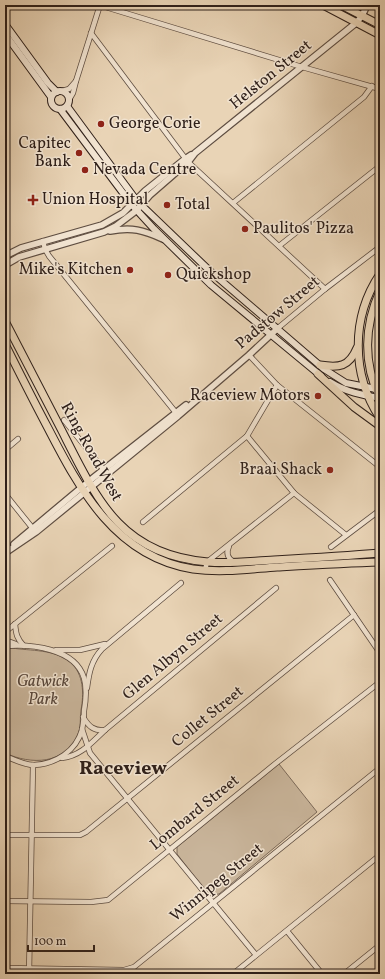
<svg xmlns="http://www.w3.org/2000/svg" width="385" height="979" viewBox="0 0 385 979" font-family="Vollkorn,serif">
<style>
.green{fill:#c9b59b;stroke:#7c6a5a}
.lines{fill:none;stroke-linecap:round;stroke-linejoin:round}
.stream{stroke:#796758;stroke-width:1.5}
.minor-casing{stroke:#5e4d41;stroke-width:6}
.tertiary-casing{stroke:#5e4d41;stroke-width:8}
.secondary-casing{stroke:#2f201a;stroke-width:8}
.primary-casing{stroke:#2f201a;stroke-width:9}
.minor{stroke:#f1e3d0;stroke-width:4.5}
.tertiary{stroke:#f1e3d0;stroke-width:5.5}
.secondary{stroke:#f1e3d0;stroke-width:6}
.primary{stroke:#e9d4b6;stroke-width:7}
.poi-dot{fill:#8f2418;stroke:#f1e3d0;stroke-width:1.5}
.labels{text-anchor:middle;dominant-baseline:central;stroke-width:3;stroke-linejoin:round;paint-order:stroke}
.street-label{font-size:16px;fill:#2f201a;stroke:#f1e3d0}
.poi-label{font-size:16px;fill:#2f201a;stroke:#f1e3d0;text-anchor:start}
.park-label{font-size:16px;font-style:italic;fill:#56453a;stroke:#f1e3d0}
.district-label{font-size:20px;font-weight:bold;fill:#2f201a;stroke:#f1e3d0}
</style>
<rect width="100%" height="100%" fill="#e9d4b6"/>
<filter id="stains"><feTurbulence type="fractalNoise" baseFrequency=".005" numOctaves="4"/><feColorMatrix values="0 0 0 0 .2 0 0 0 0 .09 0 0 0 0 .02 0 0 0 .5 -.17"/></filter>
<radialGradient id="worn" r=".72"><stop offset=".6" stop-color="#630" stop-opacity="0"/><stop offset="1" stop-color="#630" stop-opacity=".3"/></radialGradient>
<g class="green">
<path d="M12,648c19,3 42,1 58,14 14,12 14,32 11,48 -1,8 0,17 -3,24 -13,31 -47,31 -73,19v-104z"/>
<path d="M279,764l38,48 -98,82 -7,1 -4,-1 -31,-40v-7z"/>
</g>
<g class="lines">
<path class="stream" d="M282,5l19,3 11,-3"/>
<defs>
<g id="minor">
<path d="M99,5l203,62 78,22"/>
<path d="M91,33l97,129 137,127"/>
<path d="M62,91l7,-2 7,-8"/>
<path d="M69,100l4,-7 3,-12 24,-76"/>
<path d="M233,203l131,-106 8,-11"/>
<path d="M43,241l2,8 4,7 128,158"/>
<path d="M279,246l101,-80"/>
<path d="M278,328l47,-39 55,-42"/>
<path d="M249,355l28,30 103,82"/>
<path d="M64,420l40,50"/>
<path d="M247,436l47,57 52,42"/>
<path d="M5,450l13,-11"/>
<path d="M5,494l29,36"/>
<path d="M143,522l104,-86 30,-51"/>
<path d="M229,546c-3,7 -2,12 5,16"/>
<path d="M331,547l49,-37"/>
<path d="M205,570l2,-8 87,-69"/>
<path d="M330,580l50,73"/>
<path d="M15,624c1,10 2,15 9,22"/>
<path d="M5,632l107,-86"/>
<path d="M5,640l11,4"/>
<path d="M5,646c26,-2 70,2 79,32 3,11 2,22 0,33 0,6 -1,13 -2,19 -6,21 -26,34 -48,35 -9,0 -20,-5 -29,-9"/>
<path d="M56,650h24l25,-6"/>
<path d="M87,688c2,-15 4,-27 15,-39l79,-66"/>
<path d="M83,717c6,10 11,14 22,13"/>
<path d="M82,729l8,24 166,202"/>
<path d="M62,758c19,-2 30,-16 43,-28l171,-142"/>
<path d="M5,835h75l6,-3 268,-217"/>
<path d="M5,901l86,1 17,-2 167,-136 105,-82"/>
<path d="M287,931l35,43"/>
<path d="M5,968l119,2 10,-3 246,-199"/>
<path d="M29,974l4,-209"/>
<path d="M233,974l147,-119"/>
<path d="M344,974l36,-29"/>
</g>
<g id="tertiary">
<path d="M110,231c22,-4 33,-1 53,8"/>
<path d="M5,256l16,-8 81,-23 21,-12 22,-22 40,-32 6,-4"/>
<path d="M5,265l14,-8 85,-25 12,-6 21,-16 13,-15 38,-33 7,-9 161,-130 6,-7 5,-11"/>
<path d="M14,544l74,-62 98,-77"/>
<path d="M5,553l31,-21 142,-116 71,-61 29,-27"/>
</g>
<g id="secondary">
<path d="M5,24l43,59 9,9"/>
<path d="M5,34l46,63"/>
<circle cx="60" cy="100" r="9"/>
<path d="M67,106l70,95 73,70 114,98 22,14 30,6"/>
<path d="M60,109l72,96 22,24 57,56 110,91"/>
<path d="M330,382c16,10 32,13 50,16"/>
</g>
<g id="primary">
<path d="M323,5l57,30"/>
<path d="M341,5l39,20"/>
<path d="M380,274c-29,43 -29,100 0,144"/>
<path d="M380,291c-16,35 -17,73 0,107"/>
<path d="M5,321c19,36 38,73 57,110 35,69 59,124 146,131 22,2 44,-1 66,-2 36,-2 71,-4 106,-7"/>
<path d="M5,344c14,28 28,56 43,84 32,62 68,129 145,141 28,4 56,0 84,-2 35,-2 69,-4 103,-5"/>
<path d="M320,365c19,3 29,2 37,-17"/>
<path d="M318,374l36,33 26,19"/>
</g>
</defs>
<use href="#minor" class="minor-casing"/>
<use href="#tertiary" class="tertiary-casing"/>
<use href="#secondary" class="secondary-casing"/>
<use href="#primary" class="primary-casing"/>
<use href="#minor" class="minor"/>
<use href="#tertiary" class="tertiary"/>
<use href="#secondary" class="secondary"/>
<use href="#primary" class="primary"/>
</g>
<g class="poi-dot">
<circle cx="101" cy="124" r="4"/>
<circle cx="79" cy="153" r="4"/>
<circle cx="85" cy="170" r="4"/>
<path d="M31 194h4v4h4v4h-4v4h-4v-4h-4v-4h4z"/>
<circle cx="167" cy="205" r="4"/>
<circle cx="245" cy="229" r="4"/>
<circle cx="130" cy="270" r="4"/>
<circle cx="168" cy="275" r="4"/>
<circle cx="318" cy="396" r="4"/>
<circle cx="330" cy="470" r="4"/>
</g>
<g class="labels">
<g class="street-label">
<text transform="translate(271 75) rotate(-39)">Helston Street</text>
<text transform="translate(278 313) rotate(-40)">Padstow Street</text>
<text transform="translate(91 452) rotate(61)">Ring Road West</text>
<text transform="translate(173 657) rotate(-40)">Glen Albyn Street</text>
<text transform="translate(208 717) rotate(-39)">Collet Street</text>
<text transform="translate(195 813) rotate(-39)">Lombard Street</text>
<text transform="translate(217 883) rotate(-39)">Winnipeg Street</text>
</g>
<g class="poi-label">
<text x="109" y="124">George Corie</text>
<text x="71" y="144" text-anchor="end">Capitec<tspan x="71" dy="18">Bank</tspan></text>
<text x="93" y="170">Nevada Centre</text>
<text x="42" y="200">Union Hospital</text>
<text x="175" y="205">Total</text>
<text x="253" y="229">Paulitos' Pizza</text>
<text x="122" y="270" text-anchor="end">Mike's Kitchen</text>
<text x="176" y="275">Quickshop</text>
<text x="310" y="396" text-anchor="end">Raceview Motors</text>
<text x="322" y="470" text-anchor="end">Braai Shack</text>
</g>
<g class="park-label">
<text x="43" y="682">Gatwick<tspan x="43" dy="18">Park</tspan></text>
</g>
<g class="district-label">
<text x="123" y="769">Raceview</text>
</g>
</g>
<rect width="385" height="979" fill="none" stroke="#e9d4b6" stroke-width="20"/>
<rect x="6" y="6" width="373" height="967" fill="none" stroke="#2f201a" stroke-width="2"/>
<rect x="10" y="10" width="365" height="959" fill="none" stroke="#2f201a"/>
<path d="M28 945v6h66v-6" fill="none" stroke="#2f201a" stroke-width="2"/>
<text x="34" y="945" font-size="12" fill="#2f201a" stroke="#f1e3d0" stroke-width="3" paint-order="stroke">100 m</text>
<rect width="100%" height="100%" filter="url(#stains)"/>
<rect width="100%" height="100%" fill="url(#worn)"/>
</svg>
